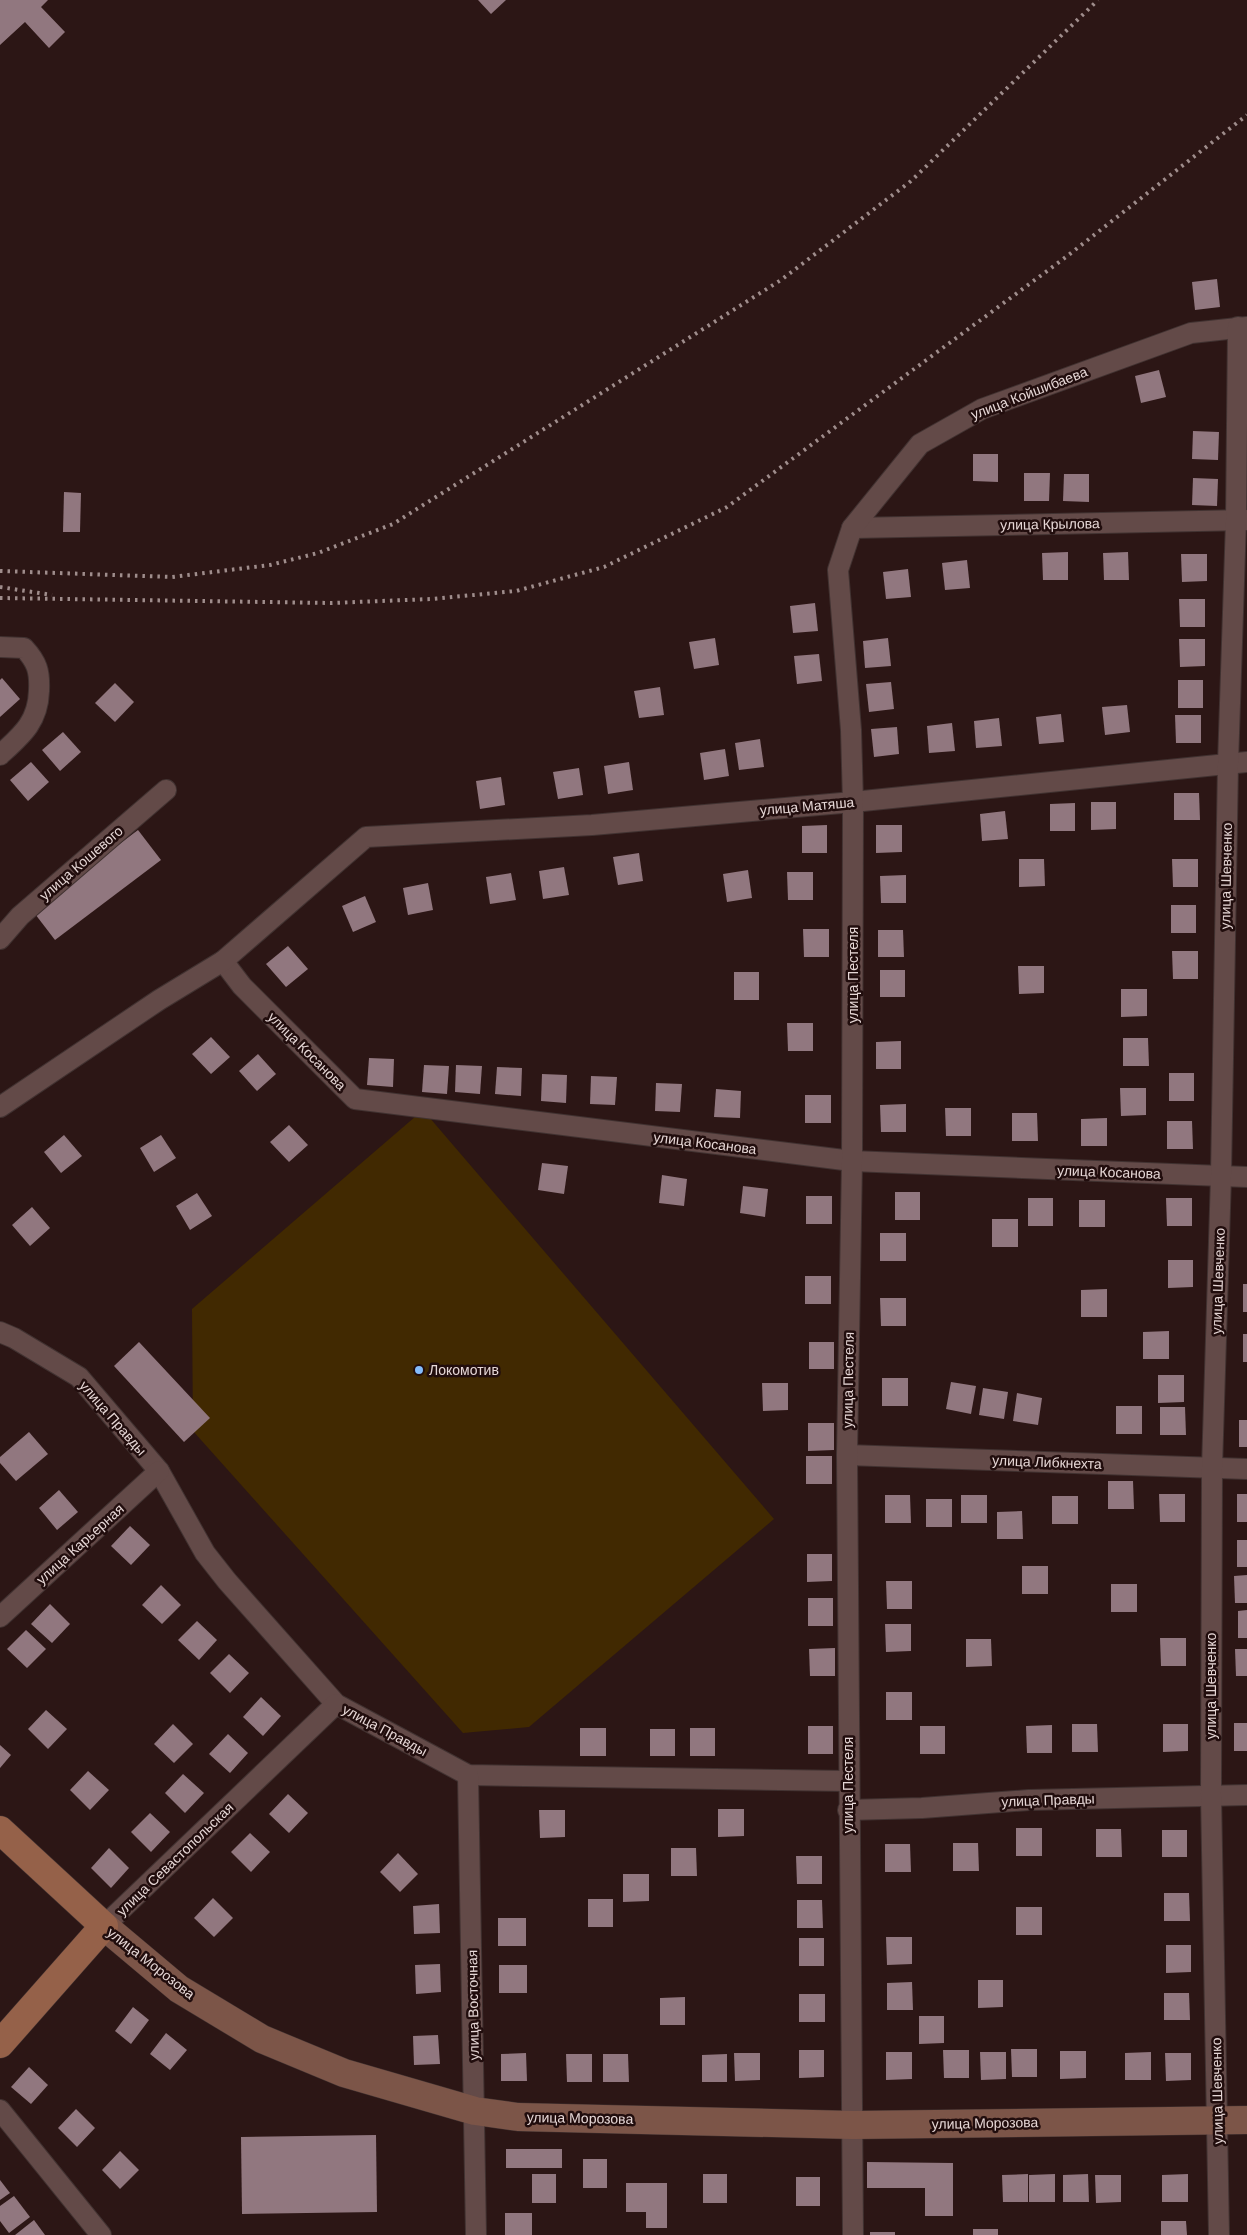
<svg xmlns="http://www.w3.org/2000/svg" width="1247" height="2235" viewBox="0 0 1247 2235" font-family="Arial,sans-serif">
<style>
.green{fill:#412901}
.building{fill:#91777f}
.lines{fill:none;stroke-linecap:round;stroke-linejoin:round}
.street-casing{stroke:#413231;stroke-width:22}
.secondary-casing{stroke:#413231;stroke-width:29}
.primary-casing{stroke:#413231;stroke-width:29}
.street{stroke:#634a48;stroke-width:20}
.secondary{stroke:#7c5548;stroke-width:28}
.primary{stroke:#956149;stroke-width:28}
.rail{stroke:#9f8d8c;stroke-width:4;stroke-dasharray:2.5 5;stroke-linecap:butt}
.poi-dot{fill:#84bcfb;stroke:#210d0d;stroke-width:2}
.labels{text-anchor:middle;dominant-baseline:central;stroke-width:5;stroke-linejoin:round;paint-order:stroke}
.street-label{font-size:14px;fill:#e6d7d6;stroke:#210d0d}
.poi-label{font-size:14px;fill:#e6d7d6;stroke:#210d0d;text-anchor:start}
</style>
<rect width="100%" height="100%" fill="#2c1615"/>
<path class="green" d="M423,1110l351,409 -245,208 -66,6 -270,-302 -1,-122z"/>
<g class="building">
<path d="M0,0h48l-7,7 24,25 -16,16 -24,-26 -25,23z"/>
<path d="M478,0h28l-15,14z"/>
<path d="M1217,279l3,28 -25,3 -3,-28z"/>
<path d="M1159,370l7,27 -25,6 -6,-27z"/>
<path d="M1193,431l26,1 -1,28 -26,-1z"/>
<path d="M973,454h25v28l-25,-1z"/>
<path d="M1024,473h26l-1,28h-25z"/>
<path d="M1064,474h25v28l-26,-1z"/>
<path d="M1193,478l25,1 -1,27 -25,-1z"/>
<path d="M64,492l17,1 -1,39h-17z"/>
<path d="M1068,552v28h-25l-1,-27z"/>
<path d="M1128,552l1,28h-25l-1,-27z"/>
<path d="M1181,554h26v27l-25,1z"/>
<path d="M967,560l3,28 -25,2 -3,-27z"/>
<path d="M908,569l3,28 -25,2 -3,-27z"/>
<path d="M1179,599h26v28h-25z"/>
<path d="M815,603l3,28 -25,2 -3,-27z"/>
<path d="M715,638l4,27 -25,4 -5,-27z"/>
<path d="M888,638l3,28 -26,2 -2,-27z"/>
<path d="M1179,639h26v27l-25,1z"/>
<path d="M819,654l3,27 -25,3 -3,-28z"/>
<path d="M2,678l18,21 -20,18v-37z"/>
<rect x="1178" y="680" width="25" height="28"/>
<path d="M891,682l3,27 -25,3 -3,-28z"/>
<path d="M115,683l19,19 -19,20 -20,-19z"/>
<path d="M660,687l4,28 -25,3 -5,-27z"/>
<path d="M1127,705l3,27 -25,3 -3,-28z"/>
<path d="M1061,714l3,28 -25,2 -3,-27z"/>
<path d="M1175,715h26v28h-25z"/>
<path d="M999,718l3,28 -26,2 -2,-27z"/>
<path d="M952,723l3,28 -26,2 -2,-27z"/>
<path d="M897,727l2,27 -25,3 -3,-28z"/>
<path d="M63,732l18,20 -21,19 -18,-21z"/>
<path d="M760,739l4,28 -25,3 -4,-27z"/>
<path d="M725,749l4,27 -25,4 -4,-27z"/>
<path d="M31,762l18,20 -21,19 -18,-21z"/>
<path d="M629,762l4,28 -25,4 -4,-28z"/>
<path d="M579,768l4,27 -25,4 -5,-27z"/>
<path d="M501,777l4,28 -25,4 -4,-28z"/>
<path d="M1174,793h25l1,27h-26z"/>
<path d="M1091,802h25v27l-25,1z"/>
<path d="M1075,803v28h-25v-27z"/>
<path d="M1005,811l3,28 -26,2 -2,-27z"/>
<path d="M827,825v28h-25v-27z"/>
<path d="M876,825h26v27l-26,1z"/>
<path d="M138,830l23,30 -106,80 -23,-30z"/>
<path d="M639,853l4,28 -25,4 -5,-28z"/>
<path d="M1019,859h25l1,27 -26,1z"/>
<path d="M1172,859h26v28h-25z"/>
<path d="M564,867l5,28 -26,4 -4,-28z"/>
<path d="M748,870l4,28 -25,4 -4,-28z"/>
<path d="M787,872h26v28h-25z"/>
<path d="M511,873l5,27 -26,4 -4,-27z"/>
<path d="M906,875v28h-25l-1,-27z"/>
<path d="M428,883l5,27 -25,5 -5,-27z"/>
<path d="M365,896l11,26 -23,10 -11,-26z"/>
<rect x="1171" y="905" width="25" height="28"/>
<path d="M803,929h26v28h-25z"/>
<path d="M878,930h25l1,27h-26z"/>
<path d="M288,946l20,23 -22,18 -20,-23z"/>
<path d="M1172,951h26v28h-25z"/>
<path d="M1018,966h26v27l-25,1z"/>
<rect x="880" y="970" width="25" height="27"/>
<rect x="734" y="972" width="25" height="28"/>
<path d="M1121,989h26v27l-26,1z"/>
<path d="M787,1023h26v28h-25z"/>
<path d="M211,1037l19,20 -19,17 -19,-20z"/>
<path d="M1123,1038h25l1,28h-26z"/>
<path d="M901,1041v28h-25v-27z"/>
<path d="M258,1054l18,20 -19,17 -18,-20z"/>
<path d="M369,1058l25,1 -1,28 -26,-2z"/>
<path d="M424,1065l25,1 -2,28 -25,-2z"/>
<path d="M456,1065l26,1 -2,28 -25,-2z"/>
<path d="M497,1067l25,1 -1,28 -26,-2z"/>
<rect x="1169" y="1073" width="25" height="28"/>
<path d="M542,1074l25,1 -1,28 -25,-2z"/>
<path d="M591,1076l26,1 -2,28 -25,-1z"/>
<path d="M656,1083l26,1 -2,28 -25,-1z"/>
<path d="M1120,1088h26v27l-25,1z"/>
<path d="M716,1089l25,2 -1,27 -26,-1z"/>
<rect x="805" y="1095" width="26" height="28"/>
<path d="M906,1104v28h-25l-1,-27z"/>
<path d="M945,1108h26v28h-25z"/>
<path d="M1012,1113h25l1,28h-26z"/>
<path d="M1107,1118v28h-26v-27z"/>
<path d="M1167,1121h25l1,28h-26z"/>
<path d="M289,1125l19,20 -19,17 -19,-20z"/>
<path d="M64,1135l18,21 -21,17 -17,-21z"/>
<path d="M161,1135l15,23 -22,14 -14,-24z"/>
<path d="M542,1163l26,3 -4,28 -26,-4z"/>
<path d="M662,1175l25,4 -3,27 -25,-3z"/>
<path d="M743,1186l25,3 -3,28 -25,-4z"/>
<rect x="895" y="1192" width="25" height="28"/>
<path d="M197,1193l15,23 -22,14 -14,-24z"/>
<rect x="806" y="1196" width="26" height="28"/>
<rect x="1028" y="1198" width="25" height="28"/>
<path d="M1166,1198h26v28h-25z"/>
<rect x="1079" y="1200" width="26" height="27"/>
<path d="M32,1207l18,21 -20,18 -18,-21z"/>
<rect x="992" y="1219" width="26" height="28"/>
<rect x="880" y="1233" width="26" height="28"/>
<path d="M1168,1260h25v27l-25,1z"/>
<rect x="805" y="1276" width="26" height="28"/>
<rect x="1243" y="1284" width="4" height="28"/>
<path d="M1107,1289v28h-26v-27z"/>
<path d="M880,1298h26v28h-25z"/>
<path d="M1169,1331v28h-26v-27z"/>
<rect x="1243" y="1334" width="4" height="28"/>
<path d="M139,1342l71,76 -26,24 -70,-76z"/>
<rect x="809" y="1342" width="25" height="27"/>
<path d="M1158,1375h26v27l-26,1z"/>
<rect x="882" y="1378" width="26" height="28"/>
<path d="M951,1382l25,4 -5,28 -25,-5z"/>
<path d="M762,1383h26v27l-25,1z"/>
<path d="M983,1388l25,4 -4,27 -25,-4z"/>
<path d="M1017,1393l25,5 -4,27 -25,-4z"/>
<rect x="1116" y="1406" width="26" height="28"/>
<path d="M1160,1407h25l1,28h-26z"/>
<rect x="1239" y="1420" width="8" height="27"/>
<path d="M808,1423h26v27l-26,1z"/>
<path d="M29,1432l19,22 -32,27 -16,-18v-6z"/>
<rect x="806" y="1456" width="26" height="28"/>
<path d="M1108,1481h25l1,28h-26z"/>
<path d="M59,1490l19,22 -21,18 -18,-22z"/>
<path d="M1159,1494h26v28h-25z"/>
<rect x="1237" y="1494" width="10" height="28"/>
<path d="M885,1495h25l1,28h-26z"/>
<rect x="961" y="1495" width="26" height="28"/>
<rect x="1052" y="1496" width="26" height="28"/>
<rect x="926" y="1499" width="26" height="28"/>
<path d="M1022,1511l1,28h-26v-27z"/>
<path d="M130,1526l20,19 -19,20 -20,-19z"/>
<rect x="1237" y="1540" width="10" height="27"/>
<path d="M807,1554h25v27l-25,1z"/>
<rect x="1022" y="1566" width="26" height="28"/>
<path d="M1247,1575v28h-12l-1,-27z"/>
<path d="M886,1581h26v28h-25z"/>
<rect x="1111" y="1584" width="26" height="28"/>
<path d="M161,1585l20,20 -19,19 -20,-19z"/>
<rect x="808" y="1598" width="25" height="28"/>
<path d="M50,1604l20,20 -18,19 -21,-19z"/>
<path d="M1247,1610v28h-9v-27z"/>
<path d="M197,1621l20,19 -18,20 -21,-20z"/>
<path d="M885,1624h26v27l-25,1z"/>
<path d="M26,1630l20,19 -19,19 -20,-19z"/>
<path d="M1160,1638h26v28h-25z"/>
<path d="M966,1639h25l1,27 -26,1z"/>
<path d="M835,1648v28h-25l-1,-27z"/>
<path d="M1235,1649h12v27h-11z"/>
<path d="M229,1654l20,19 -19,20 -20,-20z"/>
<rect x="886" y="1692" width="26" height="28"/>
<path d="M261,1697l20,19 -18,20 -20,-19z"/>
<path d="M46,1710l21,19 -19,20 -20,-20z"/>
<rect x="1234" y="1723" width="13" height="28"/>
<path d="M173,1724l20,20 -19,19 -20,-19z"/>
<path d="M1072,1724h25l1,28h-26z"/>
<path d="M1163,1724h25v27l-25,1z"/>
<path d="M1052,1725v28h-25l-1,-27z"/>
<rect x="808" y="1726" width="25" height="28"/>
<rect x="920" y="1726" width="25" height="28"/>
<rect x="580" y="1728" width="26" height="28"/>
<rect x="690" y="1728" width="25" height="28"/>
<rect x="650" y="1729" width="25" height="27"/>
<path d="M228,1734l20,19 -18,20 -21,-19z"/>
<path d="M0,1745l11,10 -11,13z"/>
<path d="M88,1771l21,19 -19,20 -20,-20z"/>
<path d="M183,1774l21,19 -19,20 -20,-20z"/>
<path d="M288,1794l20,19 -19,20 -20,-19z"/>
<path d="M718,1809h26v27l-26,1z"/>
<path d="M539,1810h26v27l-25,1z"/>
<path d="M150,1813l20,19 -19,20 -20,-20z"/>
<rect x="1016" y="1828" width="26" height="28"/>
<path d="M1096,1829h25l1,28h-26z"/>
<rect x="1162" y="1830" width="25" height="27"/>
<path d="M250,1833l20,19 -19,20 -20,-20z"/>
<path d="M953,1843h25l1,28h-26z"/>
<path d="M885,1844h25l1,28h-26z"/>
<path d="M109,1848l20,20 -18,20 -20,-20z"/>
<path d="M671,1848h25l1,28h-26z"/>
<path d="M398,1853l20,21 -18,18 -20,-20z"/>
<path d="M796,1856h26v28h-25z"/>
<path d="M623,1874h26v27l-26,1z"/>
<path d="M1164,1893h25l1,28h-26z"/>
<path d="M213,1898l20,20 -19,19 -20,-19z"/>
<rect x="588" y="1899" width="25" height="28"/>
<path d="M797,1900h25l1,28h-26z"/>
<path d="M439,1904l1,29 -26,1 -1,-28z"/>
<rect x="1016" y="1907" width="26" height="28"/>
<rect x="498" y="1918" width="28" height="28"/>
<path d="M886,1937h26v27l-25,1z"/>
<rect x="799" y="1938" width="25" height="28"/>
<path d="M1166,1945h25v27l-25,1z"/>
<path d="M440,1964l1,28 -25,2 -1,-29z"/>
<rect x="499" y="1965" width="28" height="28"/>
<path d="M978,1980h25v27l-25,1z"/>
<path d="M912,1982l1,28h-26v-27z"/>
<path d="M1164,1993h25l1,27h-26z"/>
<rect x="799" y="1994" width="26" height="28"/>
<path d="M685,1997v28h-25v-27z"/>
<path d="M133,2007l16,13 -18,24 -16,-13z"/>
<path d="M919,2016h25v27l-25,1z"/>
<path d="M166,2033l21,17 -17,20 -20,-16z"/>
<path d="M438,2035l2,29 -26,1 -1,-29z"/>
<path d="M1011,2049h26v28h-25z"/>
<path d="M799,2050h25v27l-25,1z"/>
<path d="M943,2050h26v28h-25z"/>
<path d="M1060,2051h26v27l-26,1z"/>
<path d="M886,2052h26v27l-26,1z"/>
<path d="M980,2052h26v27l-25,1z"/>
<path d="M1151,2052v28h-26v-27z"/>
<path d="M526,2053l1,28h-26v-27z"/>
<path d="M734,2053h26v27l-25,1z"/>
<path d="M1165,2053h26v27l-25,1z"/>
<path d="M566,2054h26v28h-25z"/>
<path d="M603,2054h25l1,28h-26z"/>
<path d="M727,2054v28h-25v-27z"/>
<path d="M29,2067l19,18 -17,19 -20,-17z"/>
<path d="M76,2109l19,19 -18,19 -19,-19z"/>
<path d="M376,2135l1,77 -135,2 -1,-77z"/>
<rect x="506" y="2149" width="56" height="19"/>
<path d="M120,2151l19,19 -19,19 -18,-19z"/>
<rect x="583" y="2159" width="24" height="29"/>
<path d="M867,2162l86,1v53h-28v-28h-58z"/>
<rect x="532" y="2174" width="24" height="29"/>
<rect x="703" y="2174" width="24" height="29"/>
<path d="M1028,2174v28h-25l-1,-27z"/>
<path d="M1055,2174v28h-26v-27z"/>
<path d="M1088,2174l1,28h-26v-27z"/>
<path d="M1188,2174v28h-26v-27z"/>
<path d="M1095,2175h26v27l-25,1z"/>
<rect x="796" y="2177" width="24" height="29"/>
<path d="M0,2180l10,13 -10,7z"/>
<path d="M626,2183h41v45h-21v-16h-20z"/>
<path d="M14,2196l16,21 -21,16 -9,-12v-15z"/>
<rect x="505" y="2213" width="27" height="22"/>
<path d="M34,2220l11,15h-30z"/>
<path d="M1161,2221h25l1,14h-26z"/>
<rect x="973" y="2229" width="25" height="6"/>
<rect x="870" y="2232" width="25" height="3"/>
</g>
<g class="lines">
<defs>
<g id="street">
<path d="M852,528l395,-8"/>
<path d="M0,647l24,1c13,14 16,23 15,43 -1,31 -17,44 -39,64"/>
<path d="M0,939l20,-23 146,-126"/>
<path d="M223,961l19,25 113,113 497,62 395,16"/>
<path d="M0,1107l159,-107 64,-39 143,-124 226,-12 261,-23 394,-40"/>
<path d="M0,1332l14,6 65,39 80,94 46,82 22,28 109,123 132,71 380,6"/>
<path d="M847,1455l400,14"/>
<path d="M0,1617l159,-146"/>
<path d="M468,1775l8,460"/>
<path d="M848,1810l74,-2 107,-8 218,-5"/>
<path d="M104,1926l232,-222"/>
<path d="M0,2110l101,125"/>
<path d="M853,2235l-6,-780 5,-294 1,-359 -2,-72 -13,-160 14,-42 68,-84 62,-35 209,-76 56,-6"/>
<path d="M1219,2235l-8,-440 1,-327 9,-292 7,-412 8,-243 2,-194"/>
</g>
<path id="secondary" d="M104,1926l75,63 83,50 82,34 131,38 43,6 335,8 394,-5"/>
<path id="primary" d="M0,1830l104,96 -104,118"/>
</defs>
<use href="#street" class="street-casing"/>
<use href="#secondary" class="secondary-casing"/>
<use href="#primary" class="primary-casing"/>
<use href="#street" class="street"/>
<use href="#secondary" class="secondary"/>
<use href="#primary" class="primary"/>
<g class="rail">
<path d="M0,571l172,6 98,-12 48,-12 75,-29 388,-244 130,-99 187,-181"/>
<path d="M0,587l52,8"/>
<path d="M0,598l332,5 99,-4 85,-8 88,-24 123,-60 339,-250 181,-142"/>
</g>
</g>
<circle class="poi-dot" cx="419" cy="1370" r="5"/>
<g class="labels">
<g class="street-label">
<text transform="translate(1029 393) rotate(-21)">улица Койшибаева</text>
<text transform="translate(1050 524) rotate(-1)">улица Крылова</text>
<text transform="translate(807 806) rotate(-5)">улица Матяша</text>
<text transform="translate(81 863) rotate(-41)">улица Кошевого</text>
<text transform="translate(1226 876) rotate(-89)">улица Шевченко</text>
<text transform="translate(853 975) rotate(-90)">улица Пестеля</text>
<text transform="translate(307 1051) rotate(45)">улица Косанова</text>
<text transform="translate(705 1143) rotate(7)">улица Косанова</text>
<text transform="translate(1109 1172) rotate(2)">улица Косанова</text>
<text transform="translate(1218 1281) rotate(-88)">улица Шевченко</text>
<text transform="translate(848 1380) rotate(-89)">улица Пестеля</text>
<text transform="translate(113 1418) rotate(49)">улица Правды</text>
<text transform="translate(1047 1462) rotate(2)">улица Либкнехта</text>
<text transform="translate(80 1544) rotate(-42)">улица Карьерная</text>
<text transform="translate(1211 1686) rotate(-90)">улица Шевченко</text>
<text transform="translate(385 1730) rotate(28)">улица Правды</text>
<text transform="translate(848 1785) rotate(-90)">улица Пестеля</text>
<text transform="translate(1048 1800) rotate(-2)">улица Правды</text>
<text transform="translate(175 1859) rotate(-44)">улица Севастопольская</text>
<text transform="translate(151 1963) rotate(38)">улица Морозова</text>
<text transform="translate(473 2005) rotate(-91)">улица Восточная</text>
<text transform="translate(1217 2091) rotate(-91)">улица Шевченко</text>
<text transform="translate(580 2118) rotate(1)">улица Морозова</text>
<text transform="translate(985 2123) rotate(-1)">улица Морозова</text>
</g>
<g class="poi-label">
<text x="429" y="1370">Локомотив</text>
</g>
</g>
</svg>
